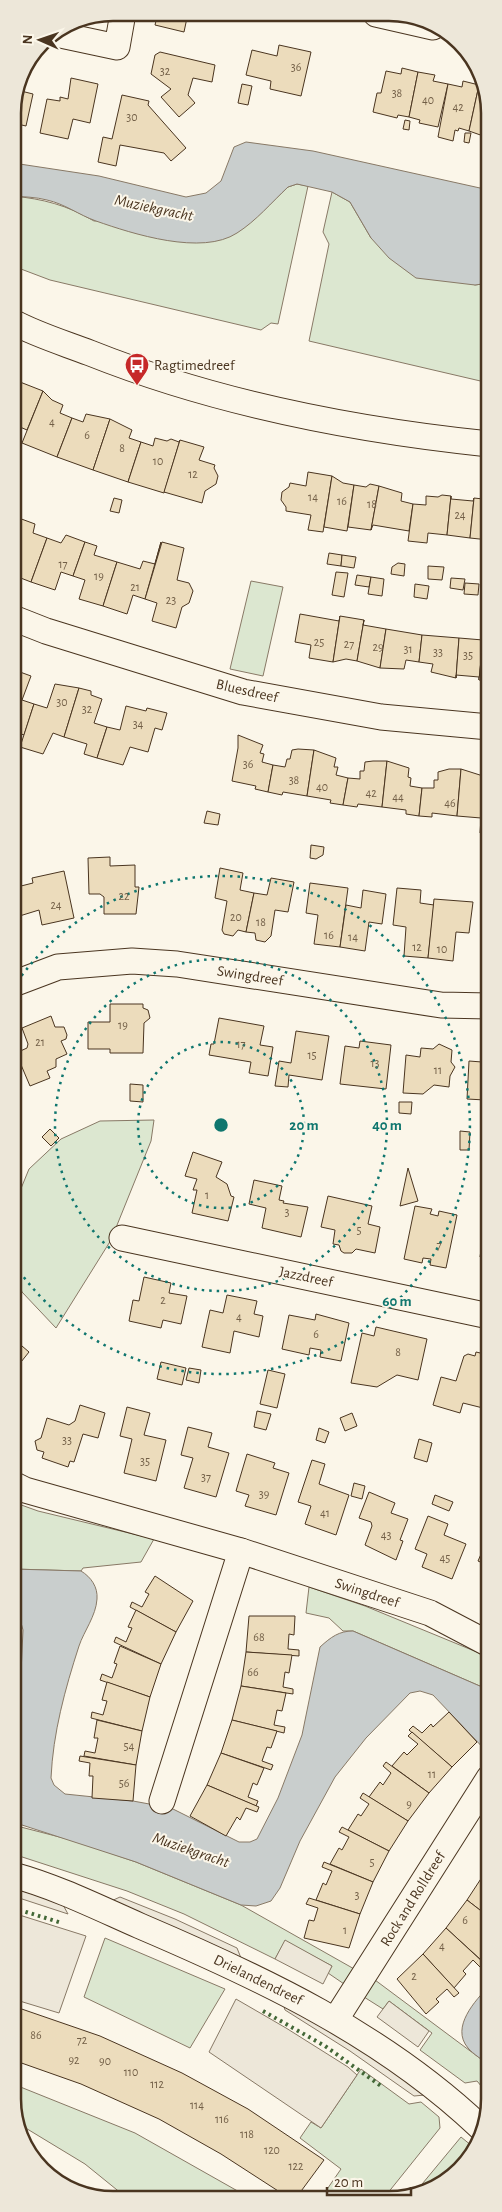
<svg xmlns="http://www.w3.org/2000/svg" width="502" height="2212" viewBox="0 0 502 2212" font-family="'Alegreya Sans',sans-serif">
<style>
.green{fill:#dce7d0;stroke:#887966}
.parking{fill:#ede7d9;stroke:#887966}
.water{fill:#c9cecd;stroke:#887966}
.building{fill:#ecdcbc;stroke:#4a3520}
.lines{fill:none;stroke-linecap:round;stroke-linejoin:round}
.minor-casing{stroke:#4a3520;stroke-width:27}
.minor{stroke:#fbf6e9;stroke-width:25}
.hedge{stroke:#436837;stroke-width:4;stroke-dasharray:2.5 4;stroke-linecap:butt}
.ring{fill:none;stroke:#0f766e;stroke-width:2.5;stroke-dasharray:2.5 5}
.labels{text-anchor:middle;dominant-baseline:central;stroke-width:4;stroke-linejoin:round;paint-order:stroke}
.number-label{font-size:12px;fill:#725f47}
.poi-label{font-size:15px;fill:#4a3520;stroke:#fbf6e9;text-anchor:start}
.street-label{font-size:15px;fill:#4a3520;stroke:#fbf6e9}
.water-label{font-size:16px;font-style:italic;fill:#4a3520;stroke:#fbf6e9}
.rim{fill:none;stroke:#4a3520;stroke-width:2.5}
.centre{fill:#0f766e;stroke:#fbf6e9;stroke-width:2.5}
.ring-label{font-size:15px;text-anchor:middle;font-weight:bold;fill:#0f766e;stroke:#fbf6e9;stroke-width:4;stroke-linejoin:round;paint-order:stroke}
</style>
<rect width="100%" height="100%" fill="#fbf6e9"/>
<g class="green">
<path d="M297,184l11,2 -30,138 -7,-1 -10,7 -211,-50 -37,-14v-70c30,3 54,9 81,25l164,-6 30,-28z"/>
<path d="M332,192l18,10 21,36 104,47 14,-2v100l-180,-42 20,-97 -6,-12z"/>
<path d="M251,581l32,6 -20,89 -33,-7z"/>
<path d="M154,1120l-3,21 -40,99 -55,88 -34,-36 -9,-29v-55l16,-39 32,-30 39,-18z"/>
<path d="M13,1502l25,9 116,28 -13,23 -58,6 -2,3 -68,-2z"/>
<path d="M309,1587l56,19 124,51v33l-136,-59h-10l-14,-13 -23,-5z"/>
<path d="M13,1825l62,16 61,21 105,43 115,65 -9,16 -19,-13 4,-7 -47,-25 -10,18 -91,-45 -57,-23 -114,-37z"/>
<path d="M105,1938l120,51 -35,59 -106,-51z"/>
<path d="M375,1980l114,85v13l-7,9 -5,-6 -12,2 -45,-33 12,-17 -43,-32 -6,8 -19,-12z"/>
<path d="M361,2069l48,35 12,-2 18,15 1,11 -57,71 -62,-1 20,-29 -41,-31 11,-16 10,6z"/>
<path d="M13,2084l122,49 115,65h-123l-42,-34 -66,-40 -6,-12z"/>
<path d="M461,2137l11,9 -8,19 -30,24 -21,6z"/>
<path d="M34,2158l58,39 -54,-32z"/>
</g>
<g class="parking">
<path d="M13,1888l49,15 6,11 -55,-18z"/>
<path d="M120,1897l55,22 62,29 4,10 -132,-56z"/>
<path d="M13,1913l73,23 -27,77 -46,-14z"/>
<path d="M285,1940l47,26 -9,18 -48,-25z"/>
<path d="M236,1999l50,29 62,39 9,8 -36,53 -112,-76z"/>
<path d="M282,2000l71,43 72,52 -11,1 -64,-45 -65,-41z"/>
<path d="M389,2001l40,30 -11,16 -41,-30z"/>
</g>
<g class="water">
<path d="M246,142l67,9 176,39v93l-14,2 -59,-7 -27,-20 -18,-20 -21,-36 -18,-10 -35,-8 -9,3c-16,15 -32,34 -51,46 -35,23 -104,1 -141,-12 -17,-6 -31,-17 -49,-21 -11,-3 -23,-3 -34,-4v-33l86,13 87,21 20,-4 15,-12 13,-34z"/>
<path d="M13,1569l68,2c10,6 17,16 16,28 -1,17 -13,32 -18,47 -14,43 -26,87 -28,132l3,7 11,9 68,7 38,7 68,34h11l7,-3 21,-41 24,-63 18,-88c11,-10 19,-16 33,-16l136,59v64l-56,-59 -13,-4 -10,2 -44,45 -31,39 -35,64 -20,47 -9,13 -15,5 -15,-1 -105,-43 -114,-37 -9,-5v-83l7,-42 3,-65 -3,-11 -7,-10z"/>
<path d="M489,1986v79c-6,-5 -16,-11 -21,-17 -18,-21 8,-48 21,-62z"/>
</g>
<g class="building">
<path d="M158,13h30l-4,19 -29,-7z"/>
<path d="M279,45l32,7 -10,44 -31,-7 1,-8 -25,-6 6,-25 25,6z"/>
<path d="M160,52l55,13 -3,17 -19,-4 -5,17 7,8 -16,14 -18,-20 10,-8 -20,-15 4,-19z"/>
<path d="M402,68l16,4 -9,45 -11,-2 -1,3 -24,-6 4,-19h4l5,-22 15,3z"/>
<path d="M418,72l17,3 -2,6 15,3 -10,43 -19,-4 1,-3 -11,-3z"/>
<path d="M71,78l27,6 -8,39 -17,-4 -5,20 -28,-6 7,-34 13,2v-4l8,2z"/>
<path d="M463,81l16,4 -10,46 -10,-3 -1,3 -3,-1 -2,11 -15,-4 10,-53 14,3z"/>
<path d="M242,84l10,2 -4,19 -10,-2z"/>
<path d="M479,85l10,15v38l-20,-7z"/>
<path d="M17,90l16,4 -7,32 -13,-3v-16z"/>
<path d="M122,95l27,6 -1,4 38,43 -15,13 -7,-8 -44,-8 -4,21 -18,-4 5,-25 9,2z"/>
<path d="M405,120l5,1 -1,9 -6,-1z"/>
<path d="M465,133h6l-2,10 -5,-1z"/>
<path d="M20,382l23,9 -16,39 -14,-6v-30l2,1z"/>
<path d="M43,391l9,9 11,5 -3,8 12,5 -15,39 -35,-14z"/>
<path d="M86,414l24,5 -17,51 -36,-13 15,-39 11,4z"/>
<path d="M110,419l22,11 -3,8 12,4 -13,40 -35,-12z"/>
<path d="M155,438l12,3 4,-2 8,3 1,-2 -16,53 -36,-11 13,-40 12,4z"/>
<path d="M180,440l24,7 -5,13 16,5 -1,3 4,8 -2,8 -11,7 -3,12 -38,-11z"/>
<path d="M308,472l24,4 -9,56 -15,-2 3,-15 -25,-4v-4l-5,-7 1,-8 7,-5 1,-4 16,3z"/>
<path d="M332,476l11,7 11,2 -7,46 -23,-4z"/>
<path d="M370,484l9,2 -8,44 -23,-3 6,-42 12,2z"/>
<path d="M379,486l23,7 -1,8 12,3 -4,27 -36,-6 -2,5z"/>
<path d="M442,495l9,1 -4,39 -19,-2 -1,10 -19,-2 5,-37 13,1v-9l12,1z"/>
<path d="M451,496v3l22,2 1,-3 -4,40 -23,-3z"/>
<path d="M114,498l8,2 -3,13 -9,-2z"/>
<path d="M474,498l9,1 6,4v37l-19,-2z"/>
<path d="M16,517l19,7 -2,9 14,5 -16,44 -18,-7v-51z"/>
<path d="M66,535l19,7 -12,34 -12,-4 -6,18 -24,-8 16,-44 14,5z"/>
<path d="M85,542l12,4 -3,9 23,7 -14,44 -24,-7 6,-19 -12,-4z"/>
<path d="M161,542l-16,57 -12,-4 -6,19 -24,-8 14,-44 23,7 3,-8 12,3z"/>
<path d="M162,542l22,6 -7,32 12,3 4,8 -4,12 -7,4 -6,21 -24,-7 5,-18 -12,-4z"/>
<path d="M329,553l13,2 -1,11 -14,-2z"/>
<path d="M342,555l14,2 -2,11 -13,-2z"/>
<path d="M398,563l7,1 -1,12 -13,-2 1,-7z"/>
<path d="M428,566l16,1 -2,13 -14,-1z"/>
<path d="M336,572l12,1 -4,24 -12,-2z"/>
<path d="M357,575l14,2 -2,10 -14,-2z"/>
<path d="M371,577l13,2 -2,17 -14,-2z"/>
<path d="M451,578l14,1 -2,11 -13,-2z"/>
<path d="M465,583l14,1 -1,11 -14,-1z"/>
<path d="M415,584l14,2 -2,13 -13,-2z"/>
<path d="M300,614l39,7 1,-5 -7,46 -24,-4 2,-13 -16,-3z"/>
<path d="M340,616l24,4 -7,41 -11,-2 -13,3z"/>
<path d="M364,620l-1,5 23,4 -6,39 -23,-7z"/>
<path d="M386,629l36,6 -3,27 -13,-2 -2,9 -24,-1z"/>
<path d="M422,635l37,3 -3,40 -25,-6 2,-8 -14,-2z"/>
<path d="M459,638l24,2 -4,40v-3l-23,-2v3z"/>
<path d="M483,640l6,1 -1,40 -9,-1z"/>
<path d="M13,665l7,3v4l11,4 -9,24 12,4 -10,31 -11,-4z"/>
<path d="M55,684l24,4 -15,49 -11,-4 -10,21 -23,-7 14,-43 13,4z"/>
<path d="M79,688l12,3v4l11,4 -8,24 13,4 -10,31 -13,-4 3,-10 -23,-7z"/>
<path d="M126,706l20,5 1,-3 20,5 -5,17 -7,-2 -7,24 -18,-5 -7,18 -26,-7 10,-31 13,3z"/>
<path d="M238,735l25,10 -3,8 4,1 -2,8 11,3 -5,27 -13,-3 1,-3 -24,-5 6,-33z"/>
<path d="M298,749l16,1 -7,46 -24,-4 -1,3 -14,-3 5,-27 12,2 2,-8h3l2,-9z"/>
<path d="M314,750l22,8 -2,9h4l-2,8 12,3 -5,27 -13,-2 1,-3 -24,-4z"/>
<path d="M373,761h14l-5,46 -24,-3 -1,3 -14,-2 5,-27 12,1v-8h4l1,-9z"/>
<path d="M387,761l22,7 -1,9 3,1 -1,8 12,2 -3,28 -13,-2v-4l-24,-3z"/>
<path d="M449,769h12l-4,47 -25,-3v4l-13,-1 3,-28h12v-8h4v-8z"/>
<path d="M461,769l22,7 -1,9h3v8l4,1v40l-9,-1 1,-15 -24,-2z"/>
<path d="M207,811l13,3 -2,11 -14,-2z"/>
<path d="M311,845l13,2 -1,8 -7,4 -6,-1z"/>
<path d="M110,857v9l25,-1v22h4l-3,27h-32v-17l-4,-3h-11l-1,-36z"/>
<path d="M220,868l23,5 -3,17 14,3 -8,39 -8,-2 -5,6 -9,-2 -2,-4 5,-29 -12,-3z"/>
<path d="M64,871l10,47 -32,7 -3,-15 -26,8v-30l20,-5 -1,-5z"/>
<path d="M271,878l23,4 -6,30 -13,-2 -4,26 -6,6 -9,-2 -1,-7 -9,-1 8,-39 13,2z"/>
<path d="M310,883l38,5 -8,59 -26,-3 4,-29 -12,-2z"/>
<path d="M397,888l24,2 -1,13 14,2 -6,53 -24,-2 2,-29 -13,-2z"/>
<path d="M363,890l23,4 -4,30 -13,-2 -4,29 -25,-4 6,-42 15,3z"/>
<path d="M434,899l39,3 -4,31 -13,-1 -3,29 -25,-3z"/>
<path d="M482,903h7v34l-8,-1z"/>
<path d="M110,1004h33v4l5,2 2,8 -6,5 -1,30h-33v-4h-22v-27h22z"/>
<path d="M51,1016l4,11h9l3,8 -1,4 -5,2 6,13 -11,5v8l-9,4 3,7 -20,8 -14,-33 11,-5 1,-4 -6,-16z"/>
<path d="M219,1018l45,8 -4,19 13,2 -5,29 -19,-3 2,-11 -42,-7 2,-11h3z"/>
<path d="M296,1031l33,5 -7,44 -33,-5 -1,12 -13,-1 4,-25 12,2z"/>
<path d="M360,1041l31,4 -5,44 -46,-5 5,-38 14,2z"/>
<path d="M439,1044l13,6 -1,12 4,5 -5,9 -1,11 -15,-2 -11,9 -20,-1 3,-38 14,2 1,-9 12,1z"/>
<path d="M483,1053h6v51l-4,-4 -18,-1 2,-38 13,1z"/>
<path d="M130,1084l13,1v17l-13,-1z"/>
<path d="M399,1102h13l-1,12 -12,-1z"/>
<path d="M50,1129l9,9 -8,8 -9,-9z"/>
<path d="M460,1131l10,1 -1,18h-9z"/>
<path d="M193,1152l29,10 -6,15 11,7 4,12 3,1 -6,24 -36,-8 5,-23h-4l4,-11 -12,-3z"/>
<path d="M408,1168l10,33 -18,5z"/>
<path d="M254,1180l28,6 -3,14 5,1 -1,2 25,4 -7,30 -39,-9 4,-20 -17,-4z"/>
<path d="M328,1196l44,10 -4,18 12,3 -5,26 -19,-4 -4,4h-8l-3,-2 -2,-6 -6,-1 2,-14 -14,-3z"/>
<path d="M415,1206l17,3 -2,5 8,2 1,-5 18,4 -11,53 -16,-3 1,-6 -8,-1 -1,5 -18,-4z"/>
<path d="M485,1223h4v35l-9,-1z"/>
<path d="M144,1277l27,6 -2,10 18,3 -6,28 -18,-4 -2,8 -32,-7 4,-21 6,1z"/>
<path d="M227,1295l30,6 -3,13 9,2 -4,21 -25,-6 -4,22 -28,-6 8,-37 13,3z"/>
<path d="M316,1314l33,9 -8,38 -21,-4 1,-7 -11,-2 -1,7 -27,-6 7,-34 26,5z"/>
<path d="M376,1327l51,12 -9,41 -21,-5 -20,12 -26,-4 11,-50 12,3z"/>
<path d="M22,1346l7,6 -16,20v-15z"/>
<path d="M476,1352l13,3 -2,54 -24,-6 -3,10 -27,-8 8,-28 15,4 8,-25 4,-2 7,2z"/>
<path d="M161,1362l25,6 -4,17 -25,-6z"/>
<path d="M189,1368l12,2 -2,13 -13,-3z"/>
<path d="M268,1370l17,4 -8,34 -17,-4z"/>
<path d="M80,1405l25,8 -7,25 -15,-4 -9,28 -4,-1 -2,6 -26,-9 2,-6 -7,-2 -2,-9 6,-3 6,-20 22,7 6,-4z"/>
<path d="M127,1407l23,6 -6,22 22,5 -10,41 -32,-8 8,-34 -12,-3z"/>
<path d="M257,1411l14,3 -5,16 -12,-3z"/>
<path d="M352,1413l5,13 -12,5 -5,-13z"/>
<path d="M188,1427l24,6 -4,14 21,6 -13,44 -32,-9 9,-30 -12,-3z"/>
<path d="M319,1428l10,4 -4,11 -9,-3z"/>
<path d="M419,1439l13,4 -5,19 -13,-4z"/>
<path d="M247,1454l28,9 -2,5 16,5 -13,42 -31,-9 4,-11 -13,-4z"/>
<path d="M312,1460l13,4 -6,20 30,11 -13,40 -31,-11 6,-18 -13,-4z"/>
<path d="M354,1483l11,3 -3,13 -11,-3z"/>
<path d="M369,1492l26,11 -4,10 17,6 -8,21 3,1 -7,19 -31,-15 7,-19 -1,-4 -12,-4z"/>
<path d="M435,1495l18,7 -4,9 -17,-7z"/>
<path d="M428,1516l20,8 -4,11 22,9 -14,35 -30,-12 5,-13 -12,-5z"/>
<path d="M489,1536v30l-11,-5z"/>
<path d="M489,1572v23l-8,-4z"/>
<path d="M155,1576l38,25 -17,31 -46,-25 2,-5 10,5 7,-13 -4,-2z"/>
<path d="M136,1610l40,22 -15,32 -47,-22 2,-5 10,5 6,-14 -4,-1z"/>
<path d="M249,1616h46l-1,19 -5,-1 -1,15 11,1v6l-53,-4z"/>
<path d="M120,1646l41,18 -11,33 -50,-17 2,-6 10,4 5,-14 -3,-1z"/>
<path d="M246,1652l46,3 -3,18 -4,-1 -2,15 10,2v5l-52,-8z"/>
<path d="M107,1682l43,15 -8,34 -51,-13 1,-6 11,3 4,-14 -5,-1z"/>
<path d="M241,1686l45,7 -4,18 -5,-1 -3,15 11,2 -1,6 -52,-13z"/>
<path d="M449,1712l28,30 -25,25 -43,-37 4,-4 9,7 9,-9 2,3z"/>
<path d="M97,1720l45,11 -6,34 -52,-9 1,-5 10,2 3,-15h-4z"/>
<path d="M232,1720l45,11 -6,17 -4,-1 -5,14 11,4 -2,5 -50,-17z"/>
<path d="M412,1732l40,35 -23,26 -37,-27 12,-14 3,3 11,-11 -10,-8z"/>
<path d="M221,1753l43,15 -7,17 -4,-2 -5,14 10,4 -2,5 -49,-21z"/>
<path d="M80,1756l56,9 -3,36 -41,-3 1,-22h-4l1,-13 -11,-2z"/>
<path d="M386,1762l43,31 -21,28 -39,-24 11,-15 3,3 8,-12 -8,-7z"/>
<path d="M207,1785l52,22 -2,5 -11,-4 -6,12 -3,-3 -11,19 -36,-20z"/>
<path d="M363,1793l45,28 -19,30 -41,-21 10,-16 3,2 8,-12 -9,-6z"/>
<path d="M342,1827l47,24 -16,31 -43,-18 9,-16 3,2 7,-13 -10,-5z"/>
<path d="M324,1862l49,20 -13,32 -44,-14 7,-17 3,2 6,-14 -10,-4z"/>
<path d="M486,1871l3,2v44l-22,-17z"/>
<path d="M309,1898l51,16 -11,34 -45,-10 5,-18 5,1 4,-13 -12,-4z"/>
<path d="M467,1900l22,17v30l-9,12 -34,-31z"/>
<path d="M446,1928l39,36 -4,4 -8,-8 -10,11 3,3 -12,14 -31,-34z"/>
<path d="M423,1954l36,39 -5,4 -7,-8 -11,10 3,3 -13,12 -29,-35z"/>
<path d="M13,2006l87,30 82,37 66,36 76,51 -28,38h-7l-68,-44 -62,-35 -78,-35 -68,-24z"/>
</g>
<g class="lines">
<defs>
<g id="minor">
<path d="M376,14l57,13"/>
<path d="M57,32l-1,2 61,13 6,-34"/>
<path d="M13,322c24,13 51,21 77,31 128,51 263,77 399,91"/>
<path d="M13,618l33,13 197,61 138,25 108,10"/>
<path d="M13,984l45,-17 74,-6 45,3 264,41 48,1"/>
<path d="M122,1238l367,78"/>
<path d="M13,1484l12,6 216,61 189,62 59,31"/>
<path d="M162,1801l79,-250"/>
<path d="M13,1875c44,12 86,33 127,51 122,52 243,109 340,201"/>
<path d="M336,2019l153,-241"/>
</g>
</defs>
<use href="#minor" class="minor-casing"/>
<use href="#minor" class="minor"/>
<g class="hedge">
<path d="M13,1908l49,15"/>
<path d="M263,2011l62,35 56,40"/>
</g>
</g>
<g class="ring">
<circle cx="221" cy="1125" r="83"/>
<circle cx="221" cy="1125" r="166"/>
<path d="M13 988A249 249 0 1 1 13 1262"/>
</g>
<defs>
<symbol id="bus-pin" viewBox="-11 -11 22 30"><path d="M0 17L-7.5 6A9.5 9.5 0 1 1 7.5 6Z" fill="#c62828" stroke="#fbf6e9"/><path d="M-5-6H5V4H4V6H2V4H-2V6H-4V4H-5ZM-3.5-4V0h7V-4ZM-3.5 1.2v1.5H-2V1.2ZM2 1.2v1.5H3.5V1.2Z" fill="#fff"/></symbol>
</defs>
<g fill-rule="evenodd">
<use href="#bus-pin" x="123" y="351" width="28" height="38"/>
</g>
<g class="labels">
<g class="number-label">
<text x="296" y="67">36</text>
<text x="165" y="71">32</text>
<text x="397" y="93">38</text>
<text x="428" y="100">40</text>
<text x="458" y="107">42</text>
<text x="132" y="117">30</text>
<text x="52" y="422">4</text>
<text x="87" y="435">6</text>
<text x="122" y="448">8</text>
<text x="158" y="461">10</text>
<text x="193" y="474">12</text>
<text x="313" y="497">14</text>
<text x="342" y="501">16</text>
<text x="372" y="504">18</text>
<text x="460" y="515">24</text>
<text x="63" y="564">17</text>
<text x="99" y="576">19</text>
<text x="135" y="587">21</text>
<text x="171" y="600">23</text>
<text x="319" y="642">25</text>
<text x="349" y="644">27</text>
<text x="378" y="647">29</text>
<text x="408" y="649">31</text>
<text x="438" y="652">33</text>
<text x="468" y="655">35</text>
<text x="62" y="702">30</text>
<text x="87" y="709">32</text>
<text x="138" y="724">34</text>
<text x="248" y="764">36</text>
<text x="294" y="780">38</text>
<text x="322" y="787">40</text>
<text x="371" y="793">42</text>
<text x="398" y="797">44</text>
<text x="450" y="803">46</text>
<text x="124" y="896">22</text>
<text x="56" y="905">24</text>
<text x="236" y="917">20</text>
<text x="261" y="922">18</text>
<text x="329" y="935">16</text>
<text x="353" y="937">14</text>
<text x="417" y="947">12</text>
<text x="442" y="949">10</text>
<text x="123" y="1025">19</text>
<text x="40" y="1042">21</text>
<text x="241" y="1044">17</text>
<text x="312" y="1055">15</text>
<text x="375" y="1063">13</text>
<text x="438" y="1070">11</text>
<text x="207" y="1195">1</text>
<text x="287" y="1212">3</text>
<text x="359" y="1230">5</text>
<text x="439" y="1245">7</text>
<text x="163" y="1300">2</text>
<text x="239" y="1317">4</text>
<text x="316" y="1334">6</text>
<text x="398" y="1352">8</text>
<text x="67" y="1440">33</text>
<text x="145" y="1461">35</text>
<text x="206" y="1477">37</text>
<text x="264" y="1494">39</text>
<text x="325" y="1513">41</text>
<text x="386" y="1535">43</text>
<text x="445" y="1558">45</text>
<text x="259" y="1637">68</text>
<text x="253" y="1672">66</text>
<text x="129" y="1746">54</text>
<text x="432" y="1774">11</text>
<text x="124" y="1783">56</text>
<text x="409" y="1804">9</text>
<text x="372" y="1862">5</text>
<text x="357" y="1895">3</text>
<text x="465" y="1920">6</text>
<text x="345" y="1930">1</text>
<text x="442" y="1946">4</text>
<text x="414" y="1976">2</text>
<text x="36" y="2035">86</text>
<text x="82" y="2040">72</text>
<text x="74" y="2060">92</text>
<text x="105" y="2061">90</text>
<text x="131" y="2072">110</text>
<text x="157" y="2084">112</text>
<text x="197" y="2105">114</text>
<text x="222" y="2119">116</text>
<text x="247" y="2134">118</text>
<text x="272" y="2150">120</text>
<text x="296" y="2166">122</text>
</g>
<g class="poi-label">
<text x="154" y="365">Ragtimedreef</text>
</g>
<g class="street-label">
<text transform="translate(247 691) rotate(13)">Bluesdreef</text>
<text transform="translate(250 976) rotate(9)">Swingdreef</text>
<text transform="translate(306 1277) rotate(12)">Jazzdreef</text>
<text transform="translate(367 1593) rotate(18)">Swingdreef</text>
<text transform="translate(413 1899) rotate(-58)">Rock and Rolldreef</text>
<text transform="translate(258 1980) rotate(26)">Drielandendreef</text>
</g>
<g class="water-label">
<text transform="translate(154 208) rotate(12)">Muziekgracht</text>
<text transform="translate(191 1850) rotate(19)">Muziekgracht</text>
</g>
</g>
<path d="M0 0H502V2212H0ZM113 21H389A92 92 0 0 1 481 113V2099A92 92 0 0 1 389 2191H113A92 92 0 0 1 21 2099V113A92 92 0 0 1 113 21Z" fill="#ede7d9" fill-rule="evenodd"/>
<path class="rim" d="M113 21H389A92 92 0 0 1 481 113V2099A92 92 0 0 1 389 2191H113A92 92 0 0 1 21 2099V113A92 92 0 0 1 113 21Z"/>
<circle cx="221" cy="1125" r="8" class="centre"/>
<g class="ring-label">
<text x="304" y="1130">20 m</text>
<text x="387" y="1130">40 m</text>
<text x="397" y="1306">60 m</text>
</g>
<g transform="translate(40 40) rotate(272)" stroke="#fbf6e9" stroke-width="4" paint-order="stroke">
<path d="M0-4L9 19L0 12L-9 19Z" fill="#4a3520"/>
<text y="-8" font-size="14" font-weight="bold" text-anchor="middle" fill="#4a3520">N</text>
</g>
<path d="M327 2187v8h84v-8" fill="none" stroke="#4a3520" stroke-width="2.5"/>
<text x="334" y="2187" font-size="15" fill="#4a3520" stroke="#fbf6e9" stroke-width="4" paint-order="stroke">20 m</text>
</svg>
